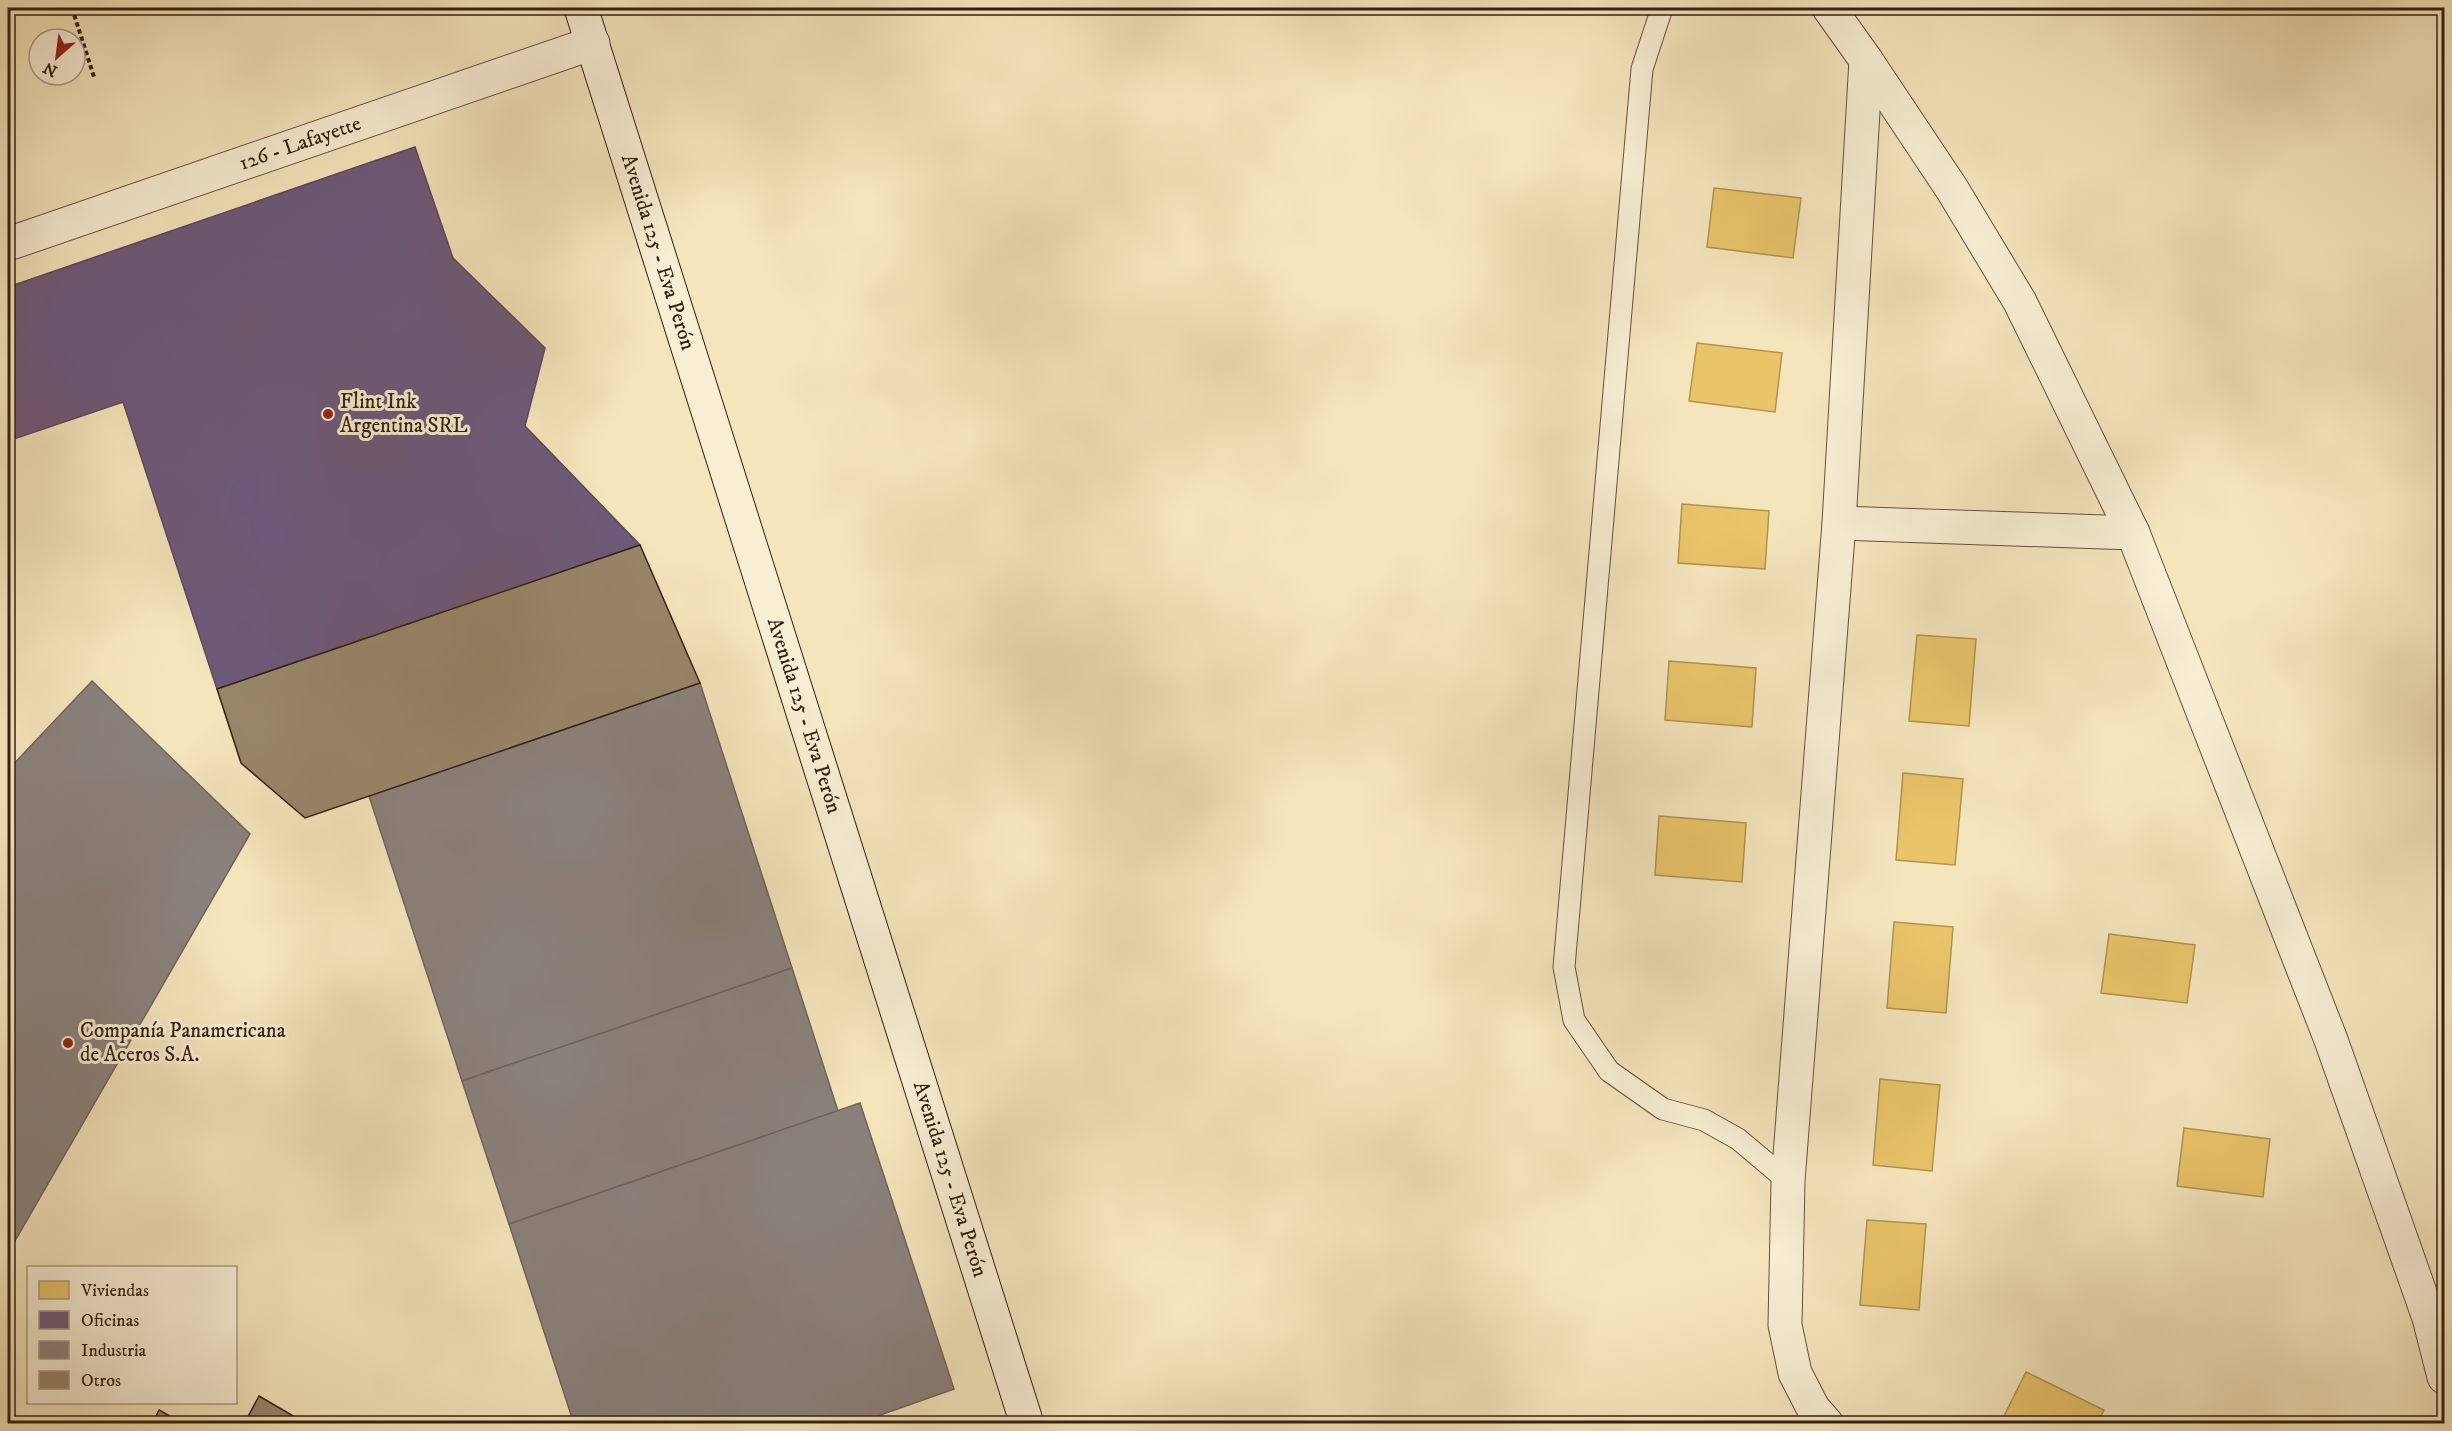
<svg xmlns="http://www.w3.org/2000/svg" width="2452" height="1431" viewBox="0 0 2452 1431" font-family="'IM FELL DW Pica',serif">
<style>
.homes{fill:#e9c46a;stroke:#b29350;stroke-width:1.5}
.offices{fill:#6d597a;stroke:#5c485b;stroke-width:1.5}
.industry{fill:#8a817c;stroke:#70645c;stroke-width:1.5}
.building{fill:#98866b;stroke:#332012;stroke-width:1.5}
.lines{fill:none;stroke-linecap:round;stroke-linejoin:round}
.lane-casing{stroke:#64513d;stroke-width:23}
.street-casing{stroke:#64513d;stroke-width:35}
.secondary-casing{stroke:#332012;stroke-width:35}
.path{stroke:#332012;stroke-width:4;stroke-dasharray:4.5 3;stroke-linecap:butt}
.lane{stroke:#f8eed4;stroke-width:21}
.street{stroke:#f8eed4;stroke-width:33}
.secondary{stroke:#f8eed4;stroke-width:33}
.poi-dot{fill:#8f2418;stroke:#f8eed4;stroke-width:2}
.labels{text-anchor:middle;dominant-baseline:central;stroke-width:6;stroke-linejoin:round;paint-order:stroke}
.street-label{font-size:21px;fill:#332012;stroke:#f8eed4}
.poi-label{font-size:21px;fill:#332012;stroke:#f8eed4;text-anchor:start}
</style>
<rect width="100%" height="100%" fill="#f5e5bd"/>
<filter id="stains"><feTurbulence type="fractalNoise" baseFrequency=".00333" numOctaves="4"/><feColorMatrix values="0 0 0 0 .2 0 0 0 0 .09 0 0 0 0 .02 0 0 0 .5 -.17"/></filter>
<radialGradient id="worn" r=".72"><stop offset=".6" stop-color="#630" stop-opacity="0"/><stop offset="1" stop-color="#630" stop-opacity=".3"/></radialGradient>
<g class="homes">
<path d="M1714,188l87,10 -8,60 -86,-11z"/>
<path d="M1697,343l85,10 -7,59 -86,-11z"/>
<path d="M1682,504l87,7 -4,58 -87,-6z"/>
<path d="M1917,635l59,4 -7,87 -60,-5z"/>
<path d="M1669,661l87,7 -4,59 -87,-7z"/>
<path d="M1903,773l60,6 -8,86 -59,-5z"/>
<path d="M1659,816l87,7 -4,59 -87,-7z"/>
<path d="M1894,922l59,5 -7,86 -59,-5z"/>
<path d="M2109,934l86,11 -8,58 -86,-10z"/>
<path d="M1880,1079l60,6 -8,86 -59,-6z"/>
<path d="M2184,1128l86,11 -7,58 -86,-11z"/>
<path d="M1867,1220l59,4 -7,86 -59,-5z"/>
<path d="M2026,1372l78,38 -7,14h-97z"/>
</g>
<path class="offices" d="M415,147l38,111 92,90 -20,78 115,119 -423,144 -94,-287 -115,39v-154z"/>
<g class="industry">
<path d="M92,681l158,153 -242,419v-483z"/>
<path d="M700,683l92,285 -330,113 -93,-285z"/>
<path d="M792,968l46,143 -329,113 -47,-143z"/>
<path d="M860,1103l94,286 -99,35h-281l-65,-200z"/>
</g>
<g class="building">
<path d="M640,545l60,138 -395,135 -64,-55 -24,-74z"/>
<path d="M259,1396l48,28h-63z"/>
<path d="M159,1410l25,14h-32z"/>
</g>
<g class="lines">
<defs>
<path id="lane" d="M1662,8l-20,61 -78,898 10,53 35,51 54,38 41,11 34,19 50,42"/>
<g id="street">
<path d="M1829,8l37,52 86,129 68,113 113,231 198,507 98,278 15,59"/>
<path id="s1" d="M8,244l585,-201"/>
<path d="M1839,523l294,10"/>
<path d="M1827,1424l-14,-16 -18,-35 -10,-48 3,-144 51,-658 27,-463"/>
</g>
<g id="secondary">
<path id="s2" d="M581,8l446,1416"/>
</g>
</defs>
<use href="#lane" class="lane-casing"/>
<use href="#street" class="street-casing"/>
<use href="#secondary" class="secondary-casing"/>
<path class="path" d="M72,8l22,69"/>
<use href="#lane" class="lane"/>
<use href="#street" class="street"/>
<use href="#secondary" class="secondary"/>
</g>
<g class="poi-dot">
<circle cx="328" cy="414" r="6"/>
<circle cx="68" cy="1043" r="6"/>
</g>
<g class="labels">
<g class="street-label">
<text stroke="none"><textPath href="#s1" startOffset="309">126 - Lafayette</textPath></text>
<text stroke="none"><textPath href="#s2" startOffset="256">Avenida 125 - Eva Perón</textPath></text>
<text stroke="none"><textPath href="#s2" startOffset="742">Avenida 125 - Eva Perón</textPath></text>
<text stroke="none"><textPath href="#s2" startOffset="1228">Avenida 125 - Eva Perón</textPath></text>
</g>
<g class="poi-label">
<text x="340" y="402">Flint Ink<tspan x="340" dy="24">Argentina SRL</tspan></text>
<text x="80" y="1031">Companía Panamericana<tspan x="80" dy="24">de Aceros S.A.</tspan></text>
</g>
</g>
<rect width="2452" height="1431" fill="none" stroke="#f5e5bd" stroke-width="30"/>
<rect x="9" y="9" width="2434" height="1413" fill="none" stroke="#332012" stroke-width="3"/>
<rect x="15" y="15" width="2422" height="1401" fill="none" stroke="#332012" stroke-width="1.5"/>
<rect x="27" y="1266" width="210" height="138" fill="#f8eed4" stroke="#a99c86" stroke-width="1.5"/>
<rect x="39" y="1281" width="30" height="18" fill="#e9c46a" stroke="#a99c86" stroke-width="1.5"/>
<text x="81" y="1296" font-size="18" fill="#332012">Viviendas</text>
<rect x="39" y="1311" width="30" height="18" fill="#6d597a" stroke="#a99c86" stroke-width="1.5"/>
<text x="81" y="1326" font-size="18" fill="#332012">Oficinas</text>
<rect x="39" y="1341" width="30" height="18" fill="#8a817c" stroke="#a99c86" stroke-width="1.5"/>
<text x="81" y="1356" font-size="18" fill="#332012">Industria</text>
<rect x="39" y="1371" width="30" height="18" fill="#98866b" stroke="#a99c86" stroke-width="1.5"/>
<text x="81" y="1386" font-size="18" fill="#332012">Otros</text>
<g transform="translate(57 57) rotate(208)"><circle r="28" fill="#f8eed4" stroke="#a99c86" stroke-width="1.5"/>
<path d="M0-4.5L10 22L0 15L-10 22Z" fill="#8f2418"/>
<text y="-9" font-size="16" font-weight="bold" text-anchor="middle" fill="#332012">N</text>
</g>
<rect width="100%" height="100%" filter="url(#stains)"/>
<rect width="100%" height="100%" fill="url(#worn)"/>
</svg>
